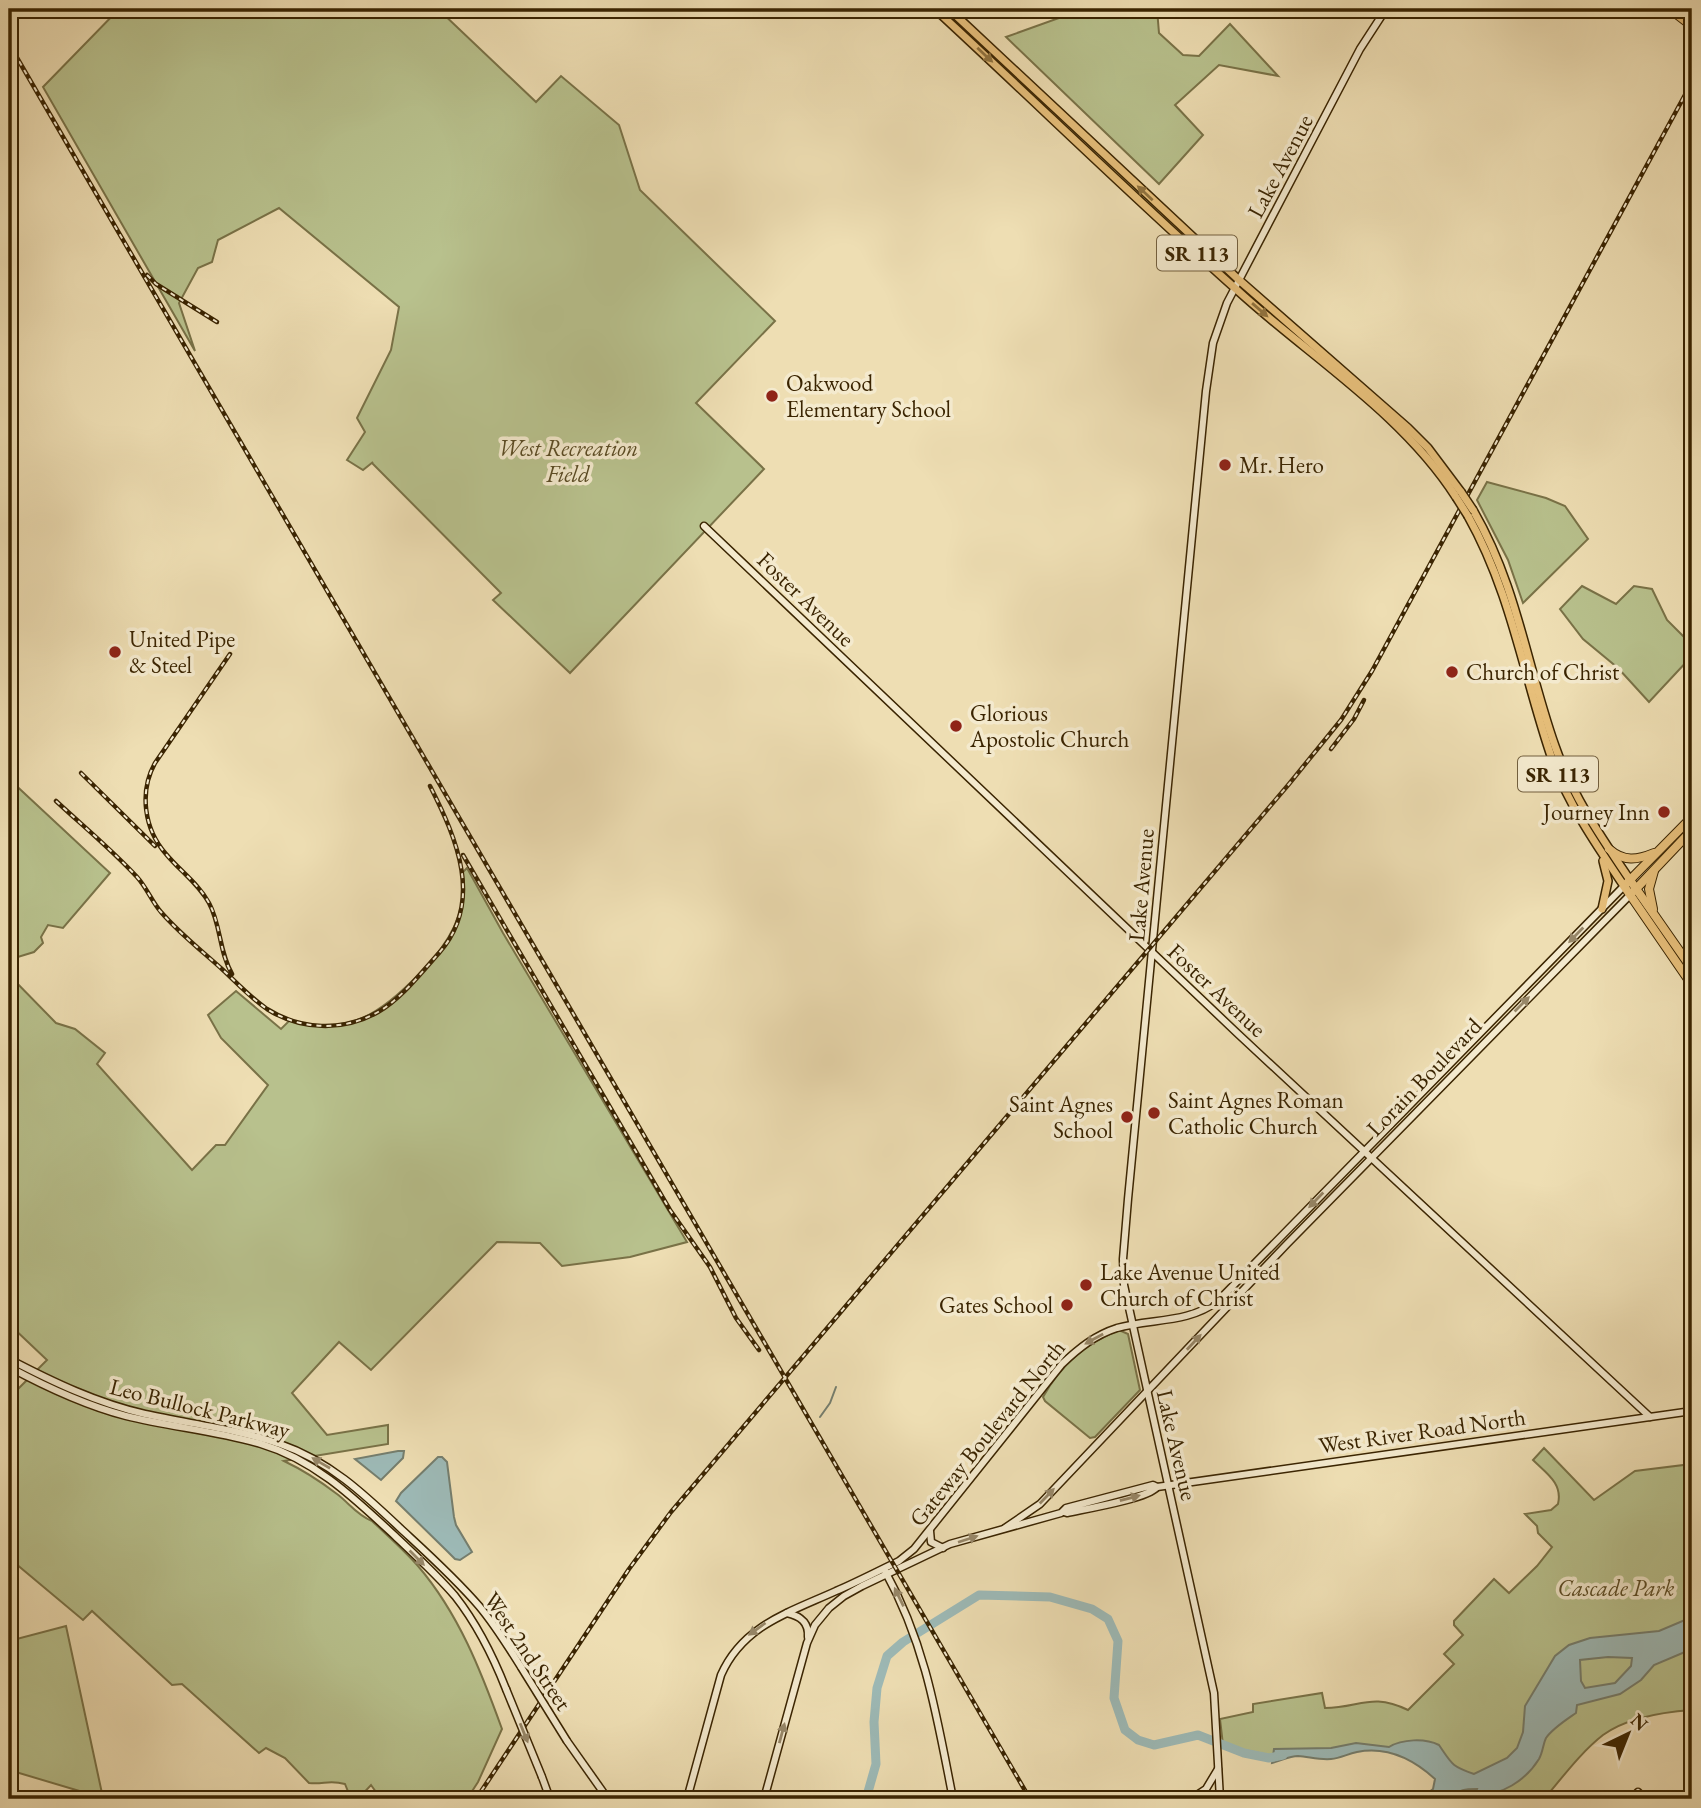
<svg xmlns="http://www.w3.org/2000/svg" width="1701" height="1808" viewBox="0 0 1701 1808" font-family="'EB Garamond',serif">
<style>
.green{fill:#b8c18d;stroke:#797247;stroke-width:2}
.water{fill:#9dbab7;stroke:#757e6e;stroke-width:2;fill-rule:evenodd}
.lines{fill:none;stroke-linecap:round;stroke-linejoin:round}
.stream{stroke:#757e6e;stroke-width:2}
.river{stroke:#9dbab7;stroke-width:9}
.secondary-casing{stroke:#3a2401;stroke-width:9}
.primary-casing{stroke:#3a2401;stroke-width:10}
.highway-casing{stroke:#3a2401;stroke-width:10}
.secondary{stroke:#f4eace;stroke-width:6}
.primary{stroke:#e7bf7a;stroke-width:7}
.highway{stroke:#e7bf7a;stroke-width:8}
.rail-casing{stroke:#3a2401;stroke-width:4.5}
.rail{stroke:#f4eace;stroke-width:2;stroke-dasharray:5;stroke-linecap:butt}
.secondary-bridge-casing{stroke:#3a2401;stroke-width:9;stroke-linecap:butt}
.primary-bridge-casing{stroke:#3a2401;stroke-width:10;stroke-linecap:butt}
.secondary-bridge{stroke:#f4eace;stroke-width:6}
.primary-bridge{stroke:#e7bf7a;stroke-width:7}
.oneway{fill:#90723e}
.oneway2{fill:#978768}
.poi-dot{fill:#8f2418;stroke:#f4eace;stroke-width:2.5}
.labels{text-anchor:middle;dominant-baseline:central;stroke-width:7;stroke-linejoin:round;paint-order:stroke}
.shield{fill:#f4eace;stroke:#725f3e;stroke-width:2}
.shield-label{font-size:21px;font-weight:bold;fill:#3a2401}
.street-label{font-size:23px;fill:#3a2401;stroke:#f4eace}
.poi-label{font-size:23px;fill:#3a2401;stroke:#f4eace;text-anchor:start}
.park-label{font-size:23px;font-style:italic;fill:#5a4b24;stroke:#f4eace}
</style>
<rect width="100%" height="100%" fill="#eedeb3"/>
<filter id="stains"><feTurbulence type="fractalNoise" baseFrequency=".00286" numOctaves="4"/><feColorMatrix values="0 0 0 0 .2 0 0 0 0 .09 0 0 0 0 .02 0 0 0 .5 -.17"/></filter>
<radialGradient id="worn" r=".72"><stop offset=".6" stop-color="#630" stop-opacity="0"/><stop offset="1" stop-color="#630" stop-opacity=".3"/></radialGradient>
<g class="green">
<path d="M119,9h319l98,93 25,-26 58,49 21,65 135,131 -79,82 68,66 -194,204 -77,-73 8,-7 -129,-130 1,-1 -10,8 -16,-10 18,-28 -8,-14 34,-68 8,-43 -120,-99 -61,32 -6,22 -14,6 -19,35 16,48 -152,-264z"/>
<path d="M1062,9h95l2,24 24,22 16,1 31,-32 48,52 -59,-11 -44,40 28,30 -44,49 -153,-147 53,-19z"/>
<path d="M1487,482l59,16 19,8 23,33 -65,64 -15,-43 -31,-60z"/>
<path d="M1582,586l34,18 18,-18 18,3 15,31 25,25v14l-2,-1 -41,44 -31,-34 -35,-29 -23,-30z"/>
<path d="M9,779l101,94 -47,55 -15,-3 -7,12 2,6 -9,9 -23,7 -2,5z"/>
<path d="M467,868l36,65 184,309 -57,15 -68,9 -22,-23 -43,-1 -126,128 -32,-28 -47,51 35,42 61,-10v19l-104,17c19,9 36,20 53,33 12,9 20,21 35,27 16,15 32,29 46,45 41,48 63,105 84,163l-24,53 -11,17h-86l-10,-14 -13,14h-7l-6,-15c-17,-5 -21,1 -36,-1l-24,-25 -19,-10 -7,5 -77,-69 -10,1 -80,-74 -9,9 -74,-62v-160l38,-38 -38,-36v-349l47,48 19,6 30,24 -8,11 95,106 24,-25h9l43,-60 -47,-47 -13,-23 28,-24 45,38 9,-9c59,17 92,-7 131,-48 28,-29 46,-58 42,-100z"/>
<path d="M1119,1330l9,4 12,56 -45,47 -5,1 -45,-37 -2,-4c17,-31 43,-54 76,-67z"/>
<path d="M1544,1448l50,52 41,-29 57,-7v246c-29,2 -64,7 -89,25 -22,17 -41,43 -59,64h-105l12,-19 -40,-30 -56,-2 -86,10 -25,-5 -21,-8 -3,-26 33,-7v-8l69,-11 3,15c35,0 46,-16 83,2l46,-46 -10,-10 19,-19 -9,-10v-4l40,-42 15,14 28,-27 15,-19 -14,-14 -1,-7 -12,-12 26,-4 7,-6c5,-21 -12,-31 -25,-44z"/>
<path d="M66,1626l37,172 -94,-28v-129z"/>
</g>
<g class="water">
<path d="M398,1451h6l-1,7 -22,22 -26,-21z"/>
<path d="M438,1457h4l5,5 7,55 2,8 16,27 -12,8 -5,-1 -7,-7 -52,-51 5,-8z"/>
<path d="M1692,1617v32l-38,16 -13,15 -21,14 -43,11 -1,8c-10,7 -23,15 -30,25 -3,6 -3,14 -7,21 -13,21 -38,38 -64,35l2,-5c-11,0 -19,0 -24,10h-33l13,-10 2,-10c-22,-20 -48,-33 -78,-27 -10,2 -16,6 -26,7 -12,1 -21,-2 -33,-3 -8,0 -18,5 -26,7l2,-14 57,-1 25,-5 33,4c13,-8 36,-9 50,-2 13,19 12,21 35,29l33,-16 10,-10 6,-16 2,-26 30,-50 14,-11 21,-7 69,-7zM1608,1657l24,1 -1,8 -16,17 -30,5 -4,-7 -1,-21z"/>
</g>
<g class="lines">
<path class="stream" d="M820,1417l10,-14 6,-16"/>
<path class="river" d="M866,1799l10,-35 -2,-42 3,-34 10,-32 16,-14 76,-47 71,2 42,12 16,10 10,22 -4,57 11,32 13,10 16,5 44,-10 46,18 25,5 14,-3"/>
<defs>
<g id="secondary">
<path d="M704,526l533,507 413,384"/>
<path d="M9,1359c44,23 88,44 136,55 45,10 92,15 135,30 49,17 83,49 120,84 27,25 55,50 79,78 16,19 29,40 42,61"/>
<path d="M9,1367c37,20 75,38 117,49 44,11 91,15 135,28 54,16 93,54 134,92 20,19 42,39 60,60 22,28 38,60 51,93"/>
<path d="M1157,1487l535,-76"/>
<path d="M1005,1528l35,-24 247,-260 343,-349"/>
<path d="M930,1531l1,11 12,6"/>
<path d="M885,1571c41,74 52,147 68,228"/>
<path d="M787,1613c13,3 22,9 21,24"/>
<path d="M567,1741l41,58"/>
<path d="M542,1777l8,22"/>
<path d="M687,1799l34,-124c22,-50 69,-63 115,-84 21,-9 42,-20 63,-30l15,-12 148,-185c17,-16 33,-29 55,-36 35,-10 70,-4 101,-27l406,-415"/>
<path d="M764,1799l43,-156 8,-18 14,-17 15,-12 18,-10 88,-42 111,-31 5,-5 87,-23 4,2c-10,12 -72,22 -90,26l-3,-1"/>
<path d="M1191,1799l15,-10 12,-20"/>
<path d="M1220,1799l-6,-106 -90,-408 -1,-26 5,-60 78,-808 7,-48 14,-40 133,-254 26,-40"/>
<path d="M1631,1799l7,-7 7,7"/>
</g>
<g id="primary">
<path d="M935,9c104,96 205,195 311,289 71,63 158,118 210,199"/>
<path d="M949,9l290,271 169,148 20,20 33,44"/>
<path d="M1473,510c45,78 53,154 82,236 17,49 46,91 75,134"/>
<path d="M1468,516c44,78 56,163 85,246 17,45 44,84 71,124"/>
<path d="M1602,909l6,-28 -5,-20"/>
</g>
<g id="highway">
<path d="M1670,9l22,17"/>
<path d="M1692,817l-68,69 68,99"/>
<path d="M1609,849c15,13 28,11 45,4"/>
<path d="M1630,880l62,89"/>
<path d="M1634,891l58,-61"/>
<path d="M1653,909l-4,-20 5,-18"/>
</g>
</defs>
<use href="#secondary" class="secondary-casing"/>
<use href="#primary" class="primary-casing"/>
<use href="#highway" class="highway-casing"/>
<use href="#secondary" class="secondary"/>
<use href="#primary" class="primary"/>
<use href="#highway" class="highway"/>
<defs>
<g id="rail">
<path d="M9,44l1021,1755"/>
<path d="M147,275l9,9 61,38"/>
<path d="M230,654l-75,109c-16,29 -11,66 11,91 14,17 32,29 43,49 12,22 10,49 23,71"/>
<path d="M1331,749l23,-30 10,-19"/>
<path d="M81,773l74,73"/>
<path d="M56,801c27,25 56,49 81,76 10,11 15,25 24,35 18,21 41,39 62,58 14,13 28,28 44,39 33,21 76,23 111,3 23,-13 43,-39 61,-59 45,-51 18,-114 -9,-167"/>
<path d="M463,855l207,355 40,57 26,51 23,32"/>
<path d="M476,1799l153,-230 42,-57 618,-728 52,-64 31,-49 320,-589"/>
</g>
</defs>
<use href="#rail" class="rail-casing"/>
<use href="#rail" class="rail"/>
<defs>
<g id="secondary-bridge">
<path d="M521,1667l46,74"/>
<path d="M506,1689l36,88"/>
</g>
<g id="primary-bridge">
<path d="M1461,492l12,18"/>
<path d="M1456,497l12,19"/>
</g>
</defs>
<use href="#secondary-bridge" class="secondary-bridge-casing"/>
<use href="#primary-bridge" class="primary-bridge-casing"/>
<use href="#secondary-bridge" class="secondary-bridge"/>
<use href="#primary-bridge" class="primary-bridge"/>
</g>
<defs><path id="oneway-solid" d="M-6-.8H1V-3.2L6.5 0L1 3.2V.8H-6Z" transform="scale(1.75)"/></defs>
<g class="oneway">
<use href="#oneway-solid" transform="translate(985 55) rotate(43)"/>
<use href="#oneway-solid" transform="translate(1145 193) rotate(-137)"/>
<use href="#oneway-solid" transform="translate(1260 310) rotate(41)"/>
</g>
<g class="oneway2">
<use href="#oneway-solid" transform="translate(1576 935) rotate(134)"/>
<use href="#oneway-solid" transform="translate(1522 1004) rotate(-45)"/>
<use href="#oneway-solid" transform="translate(1316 1200) rotate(134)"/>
<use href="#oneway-solid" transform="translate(1094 1339) rotate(151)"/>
<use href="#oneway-solid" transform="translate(1194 1342) rotate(-47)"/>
<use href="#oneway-solid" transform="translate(321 1463) rotate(-150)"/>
<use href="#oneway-solid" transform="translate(1047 1496) rotate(-46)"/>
<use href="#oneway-solid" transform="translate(1130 1498) rotate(-15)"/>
<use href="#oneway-solid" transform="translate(968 1539) rotate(-18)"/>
<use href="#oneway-solid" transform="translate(417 1558) rotate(45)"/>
<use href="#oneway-solid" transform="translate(899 1597) rotate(-116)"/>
<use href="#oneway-solid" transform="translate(757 1629) rotate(144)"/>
<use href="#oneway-solid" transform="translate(524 1733) rotate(68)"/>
<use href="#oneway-solid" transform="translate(782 1733) rotate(-75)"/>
</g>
<g class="poi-dot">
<circle cx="772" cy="396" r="7"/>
<circle cx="1225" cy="465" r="7"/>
<circle cx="115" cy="652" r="7"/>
<circle cx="1452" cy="672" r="7"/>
<circle cx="956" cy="726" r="7"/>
<circle cx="1664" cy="812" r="7"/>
<circle cx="1154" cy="1113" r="7"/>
<circle cx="1127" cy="1117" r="7"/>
<circle cx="1086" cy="1285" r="7"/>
<circle cx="1067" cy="1305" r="7"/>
</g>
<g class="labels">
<g class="shield">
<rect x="1157" y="235.5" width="80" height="35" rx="5"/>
<rect x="1518" y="756.5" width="80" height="35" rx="5"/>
</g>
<g class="shield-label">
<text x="1197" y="253">SR 113</text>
<text x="1558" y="774">SR 113</text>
</g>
<g class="street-label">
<text transform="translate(1280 166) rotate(-62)">Lake Avenue</text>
<text transform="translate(806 599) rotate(44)">Foster Avenue</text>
<text transform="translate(1141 885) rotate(-85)">Lake Avenue</text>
<text transform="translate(1217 990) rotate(43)">Foster Avenue</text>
<text transform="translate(1424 1077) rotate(-46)">Lorain Boulevard</text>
<text transform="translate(200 1408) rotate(14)">Leo Bullock Parkway</text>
<text transform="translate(1422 1431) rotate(-8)">West River Road North</text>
<text transform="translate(987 1433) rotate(-51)">Gateway Boulevard North</text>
<text transform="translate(1177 1445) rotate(77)">Lake Avenue</text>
<text transform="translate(528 1651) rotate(56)">West 2nd Street</text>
</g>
<g class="poi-label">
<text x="786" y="383">Oakwood<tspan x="786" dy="26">Elementary School</tspan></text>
<text x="1239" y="465">Mr. Hero</text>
<text x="129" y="639">United Pipe<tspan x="129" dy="26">&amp; Steel</tspan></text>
<text x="1466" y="672">Church of Christ</text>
<text x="970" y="713">Glorious<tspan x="970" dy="26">Apostolic Church</tspan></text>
<text x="1650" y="812" text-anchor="end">Journey Inn</text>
<text x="1168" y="1100">Saint Agnes Roman<tspan x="1168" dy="26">Catholic Church</tspan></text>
<text x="1113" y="1104" text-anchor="end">Saint Agnes<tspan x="1113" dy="26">School</tspan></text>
<text x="1100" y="1272">Lake Avenue United<tspan x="1100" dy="26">Church of Christ</tspan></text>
<text x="1053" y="1305" text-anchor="end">Gates School</text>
</g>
<g class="park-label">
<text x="568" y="448">West Recreation<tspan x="568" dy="26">Field</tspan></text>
<text x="1616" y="1588">Cascade Park</text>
</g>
</g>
<rect width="1701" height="1808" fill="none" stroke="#eedeb3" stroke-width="35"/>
<rect x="10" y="10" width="1680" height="1787" fill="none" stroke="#3a2401" stroke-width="3.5"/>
<rect x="18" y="18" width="1666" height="1773" fill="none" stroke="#3a2401" stroke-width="2"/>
<g transform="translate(1628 1734) rotate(43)" stroke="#f4eace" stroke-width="5" paint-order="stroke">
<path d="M0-5L12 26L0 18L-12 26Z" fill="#3a2401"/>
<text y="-10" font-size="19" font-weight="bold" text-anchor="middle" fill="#3a2401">N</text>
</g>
<rect width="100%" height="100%" filter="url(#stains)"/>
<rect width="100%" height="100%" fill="url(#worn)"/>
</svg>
